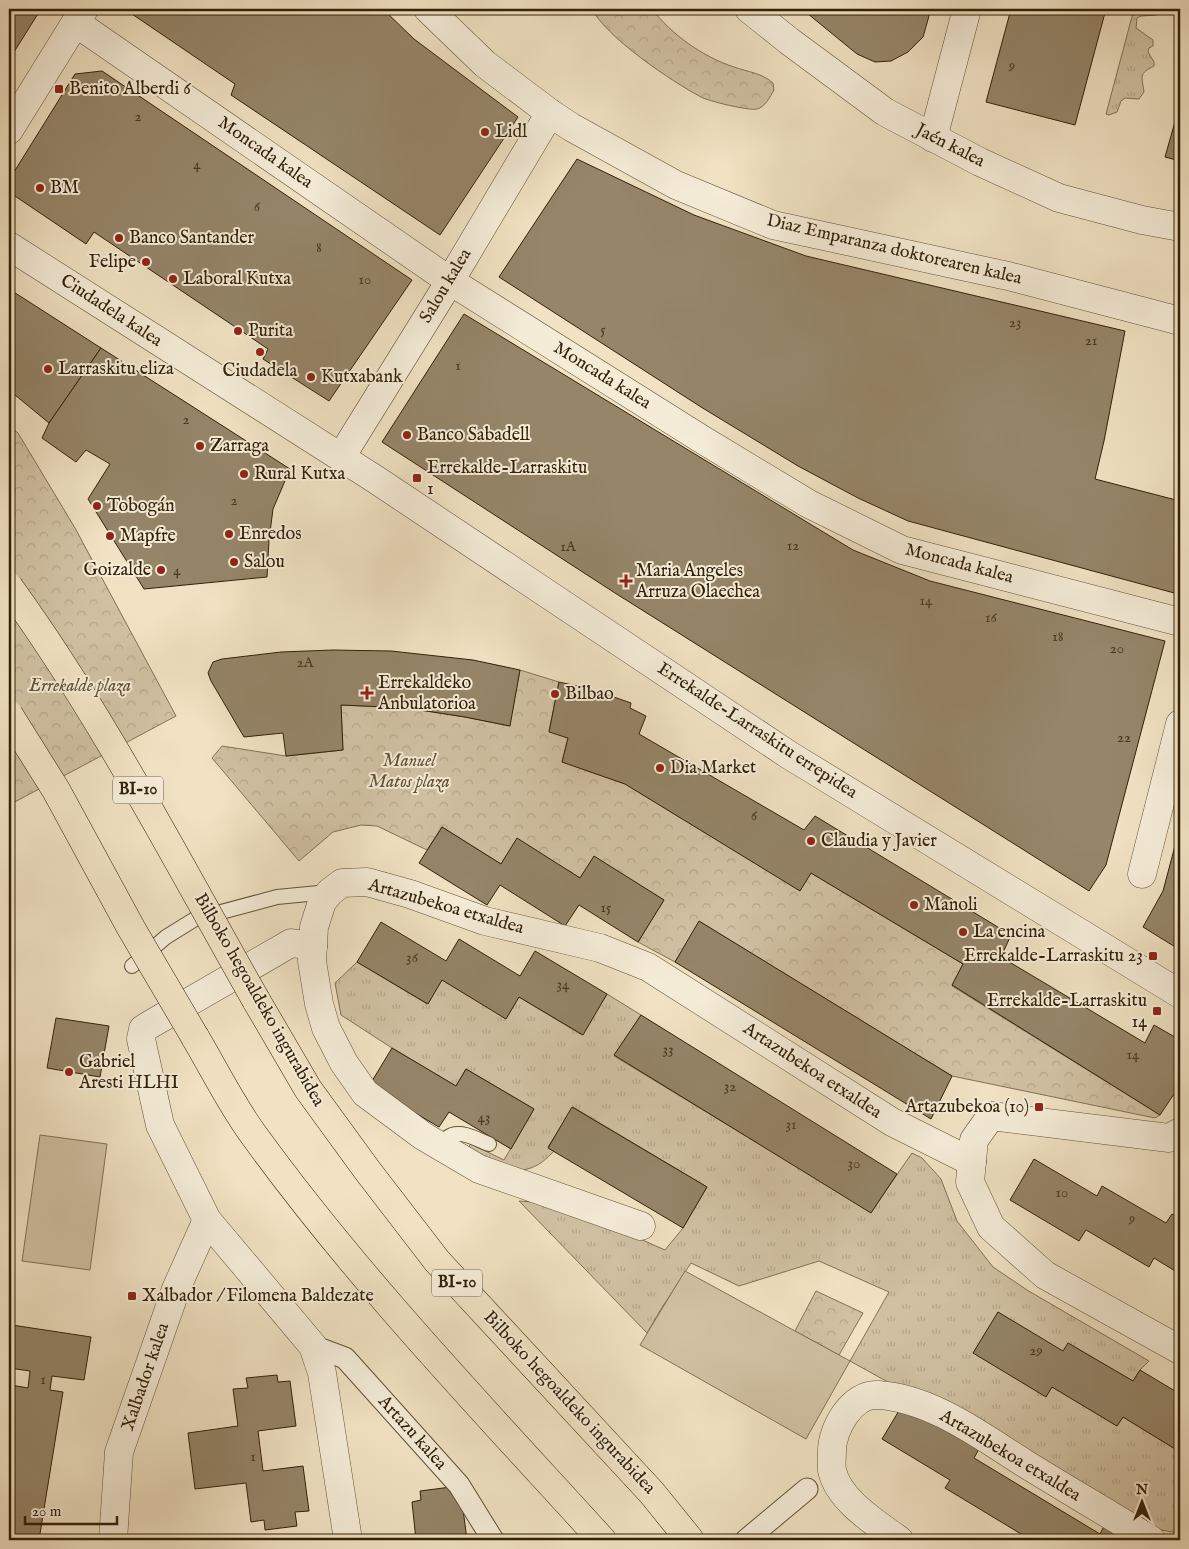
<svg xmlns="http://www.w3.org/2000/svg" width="1189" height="1549" viewBox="0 0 1189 1549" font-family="'IM FELL English',serif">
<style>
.grass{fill:url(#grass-tufts);stroke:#817155}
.forest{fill:url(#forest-crowns);stroke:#817155}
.pitch{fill:#d0c1a3;stroke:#817155}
.building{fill:#958569;stroke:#322107}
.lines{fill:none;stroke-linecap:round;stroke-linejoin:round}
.service-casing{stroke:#625136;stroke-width:16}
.pedestrian-casing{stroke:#625136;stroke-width:23}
.minor-casing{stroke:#625136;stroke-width:29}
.motorway-casing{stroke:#322107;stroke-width:29}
.service{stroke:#f5ecd8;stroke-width:14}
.pedestrian{stroke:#f5ecd8;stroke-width:21}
.minor{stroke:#f5ecd8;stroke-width:28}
.motorway{stroke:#f0e2c3;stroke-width:28}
.motorway-bridge-casing{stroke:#322107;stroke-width:29;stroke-linecap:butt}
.motorway-bridge{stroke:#f0e2c3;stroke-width:28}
.poi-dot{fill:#8f2418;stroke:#f5ecd8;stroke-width:2}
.labels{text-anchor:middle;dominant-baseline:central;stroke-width:4;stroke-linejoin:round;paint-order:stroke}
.number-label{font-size:15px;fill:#4b3a20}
.shield{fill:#f5ecd8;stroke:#6c5e46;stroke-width:1}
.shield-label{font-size:16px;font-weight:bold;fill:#322107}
.poi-label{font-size:18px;fill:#322107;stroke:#f5ecd8;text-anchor:start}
.street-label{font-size:18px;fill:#322107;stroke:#f5ecd8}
.park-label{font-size:18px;font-style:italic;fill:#615136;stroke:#f5ecd8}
</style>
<defs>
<pattern id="grass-tufts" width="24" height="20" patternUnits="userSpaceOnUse" patternTransform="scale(1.25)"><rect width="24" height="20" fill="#d0c1a3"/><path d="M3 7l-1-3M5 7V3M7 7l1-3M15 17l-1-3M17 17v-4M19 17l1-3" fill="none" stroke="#b3a68b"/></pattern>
<pattern id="forest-crowns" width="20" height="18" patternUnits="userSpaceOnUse" patternTransform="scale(1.25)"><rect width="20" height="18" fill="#d0c1a3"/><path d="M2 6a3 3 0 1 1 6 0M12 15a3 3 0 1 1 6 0" fill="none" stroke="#b3a68b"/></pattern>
</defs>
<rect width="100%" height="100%" fill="#f0e2c3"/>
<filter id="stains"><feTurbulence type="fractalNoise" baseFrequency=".004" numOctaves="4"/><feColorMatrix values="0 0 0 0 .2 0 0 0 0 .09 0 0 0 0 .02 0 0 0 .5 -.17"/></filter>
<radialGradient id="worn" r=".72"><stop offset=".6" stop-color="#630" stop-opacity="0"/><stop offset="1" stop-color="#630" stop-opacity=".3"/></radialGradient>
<g class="grass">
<path d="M1134,9h27l-4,6 -16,1 -4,2 -1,10 17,12v6l-4,2 -1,4 6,10v4c-16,8 -12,10 -10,26l-5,7 -14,-1 -4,3 -4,11 -8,3 -3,-1z"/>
<path d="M357,962l70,42 15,-24 64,38 13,-21 63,38 25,-41 34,21 -27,41 257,156 41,-59 10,5 19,21 16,42 36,46 34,23 122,71 -9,9 -7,11 -65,-38 -22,53 6,-9 65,39 6,-9 57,35v80h-9l-22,-5 -299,-166 39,-69 -70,-31 -80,25 -48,-23 -30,46 -14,24 -128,-132 28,2 55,19 63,28 18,-22 24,-41 -134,-80 -25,40 6,4c-31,34 -52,15 -86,-1l1,-4 2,-2 33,16 30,-51 -68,-40 -10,17 -64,-38 -51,-33 -6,-32z"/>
</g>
<g class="forest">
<path d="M592,9h60c19,25 51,48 82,58 14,5 28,6 39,16l1,7c-4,7 -9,17 -17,19 -8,2 -49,-8 -56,-12 -30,-16 -94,-59 -109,-88z"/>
<path d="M9,426l9,7 57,95 101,188 -167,89z"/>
<path d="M520,670l39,12 -10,49 19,7 -6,24 63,22 175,106 11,-17 152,91 -11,22 208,129 -5,3 -203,-42 -252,-154 -25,40 -37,-20 26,-42 -70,-43 -14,21 -63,-39 -16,25 -59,-37 -15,23 -50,-24 -16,-1 -28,7 -34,29 -87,-103 10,-12 64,10 57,-6 -2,-45 66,3 58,9 44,9z"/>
<path d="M816,1291l47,22 -24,42 -44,-24z"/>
</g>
<g class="pitch">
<path d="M40,1135l67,9 -17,126 -68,-9z"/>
<path d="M685,1271l165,90 -44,78 -166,-94z"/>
</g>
<g class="building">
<path d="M9,9h32l-32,51z"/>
<path d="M129,9h254l31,30 104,78 -78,118 -209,-140 4,-11 -106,-72z"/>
<path d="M802,9h129l-8,28 -15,15 -17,9 -16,1 -18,-8z"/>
<path d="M1011,9h95l-31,116 -89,-23z"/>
<path d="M102,71l310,209 -83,121 -66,-42 5,-10 -174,-117 -8,12 -77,-52v-12l66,-106z"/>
<path d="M1180,104v57l-15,-4z"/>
<path d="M577,159l117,56 112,41 319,75 -21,110 -9,38 85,22v86l-2,7 -270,-73 -50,-23 -60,-32 -97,-59 -202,-130z"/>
<path d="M9,289l92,59 -52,75 -40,-33z"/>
<path d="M464,314l389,236 77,31 235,60 -59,224 -17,26 -474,-298 -233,-151z"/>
<path d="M101,348l189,121 -17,40 -4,31 -2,37 -123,12 -56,-90 22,-35 -24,-14 -10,12 -34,-24 7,-15z"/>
<path d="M333,650l58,1 82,9 47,10 -10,56 -45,-9 -58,-9 -66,-3 2,45 -57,6 -3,-23 -39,4 -33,-56 -3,-8 5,-11 9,-3 59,-7z"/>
<path d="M559,682l32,7 40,14 -1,5 16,8 -7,18 165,96 11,-14 196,119 -10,22 144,86 9,-18 26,15v45l-20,30 -208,-130 11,-21 -152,-91 -11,18 -175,-107 -63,-22 6,-24 -19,-6z"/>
<path d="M442,827l59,37 16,-26 63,40 14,-22 70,44 -26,42 -59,-37 -14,21 -65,-41 -13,20 -68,-42z"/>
<path d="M1180,827v123l-37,-23 20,-36z"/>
<path d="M699,921l253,155 -21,43 -256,-157z"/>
<path d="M381,922l65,39 13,-22 61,37 15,-25 72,43 -24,41 -64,-38 -13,22 -64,-39 -14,24 -71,-42z"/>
<path d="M641,1015l256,159 -26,39 -257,-158z"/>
<path d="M56,1018l53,8 -9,51 -53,-9z"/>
<path d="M392,1048l64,38 10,-17 68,40 -23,40 -62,-37 -10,15 -70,-41z"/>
<path d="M572,1107l135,80 -24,41 -135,-80z"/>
<path d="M1034,1159l63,37 5,-10 64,37 6,-9 8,5v55l-26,-16 -5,9 -63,-37 -7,11 -69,-41z"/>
<path d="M998,1312l65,39 5,-8 65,38 7,-11 40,24v58l-57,-35 -6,9 -65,-39 -6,10 -73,-44z"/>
<path d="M12,1325l79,12 -7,43 -32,-4 -2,14 13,2 -24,148h-30v-139l2,-16 17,3 2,-17 -21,-3v-20z"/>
<path d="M277,1375l1,7 12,-1 6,45 -38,5 5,40 40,-5 6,45 -14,1 2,14 -32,4 -1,-10 -13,2 -5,-39 -51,6 -7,-56 50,-7 -5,-37 15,-1 -2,-10z"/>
<path d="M903,1404l76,45 -5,9 126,76 4,-8 24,14h-97l-86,-52 5,-8 -68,-41z"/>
<path d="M451,1487l1,8 9,-1 6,46h-51l-4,-38 9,-2 -1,-9z"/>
</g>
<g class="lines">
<defs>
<g id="service">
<path d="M132,966l34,-29 29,-18 82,-22 52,-5"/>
<path d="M438,1145c4,-3 9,-8 14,-10 12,-4 26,5 37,9"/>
</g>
<g id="pedestrian">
<path d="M313,1346l32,12 114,127 34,55"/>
<path d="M746,1540l61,-51"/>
</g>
<g id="minor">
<path d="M428,9l57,55 65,49 21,14 105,58 97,40 235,51 172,45"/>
<path d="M749,9l40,32 96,71 95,50 79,36 83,22 38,7"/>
<path d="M76,23l374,258 253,159 106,64 93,46 278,72"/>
<path d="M9,130l75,-121"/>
<path d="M933,138l34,-129"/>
<path d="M9,246l366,233 414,276 391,239"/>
<path d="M341,457l109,-176 100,-168"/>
<path d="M1142,874l38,-150"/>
<path d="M313,946l-22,-3 -140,81 -8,5 -2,10 19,86 47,95 106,126 9,27 26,167"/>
<path d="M1180,1132l-11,6 -178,-22 -17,24 -4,42 21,45 54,48 135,75"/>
<path d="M641,1226l-162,-57 -56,-33 -58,-43 -21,-30 -18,-35 -7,-24 -7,-43 2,-34 8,-25 8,-10 12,-9 25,-1 43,12 75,27 115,27 48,19 244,155 80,40"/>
<path d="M113,1540l6,-88 57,-163 31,-69"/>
<path d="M899,1540c-23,-17 -61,-40 -67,-70 -1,-6 0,-13 0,-19 0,-22 20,-58 46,-56 53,3 103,41 146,68 42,26 85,51 127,77"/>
</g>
<g id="motorway">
<path d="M256,1000l52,89 59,81 70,91 215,232 38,47"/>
<path d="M195,1037c19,32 36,67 58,97 105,145 229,274 349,406"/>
</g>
</defs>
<use href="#service" class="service-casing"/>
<use href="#pedestrian" class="pedestrian-casing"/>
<use href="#minor" class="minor-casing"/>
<use href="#motorway" class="motorway-casing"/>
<use href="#service" class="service"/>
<use href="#pedestrian" class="pedestrian"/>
<use href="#minor" class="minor"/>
<use href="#motorway" class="motorway"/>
<defs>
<g id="motorway-bridge">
<path d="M9,587c94,130 168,274 247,413"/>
<path d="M9,715l47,75 75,138 64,109"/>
</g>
</defs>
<use href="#motorway-bridge" class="motorway-bridge-casing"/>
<use href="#motorway-bridge" class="motorway-bridge"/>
</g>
<g class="poi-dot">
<rect x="54" y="84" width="10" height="10" rx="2.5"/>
<circle cx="485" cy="132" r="5"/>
<circle cx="40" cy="188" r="5"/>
<circle cx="119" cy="238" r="5"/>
<circle cx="146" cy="262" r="5"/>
<circle cx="173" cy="279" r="5"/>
<circle cx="238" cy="331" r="5"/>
<circle cx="260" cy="352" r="5"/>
<circle cx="48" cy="369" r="5"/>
<circle cx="311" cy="377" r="5"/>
<circle cx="407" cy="435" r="5"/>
<circle cx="200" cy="446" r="5"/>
<circle cx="244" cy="474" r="5"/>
<rect x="412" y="473" width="10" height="10" rx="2.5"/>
<circle cx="97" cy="506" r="5"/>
<circle cx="229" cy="534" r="5"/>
<circle cx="110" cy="536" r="5"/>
<circle cx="234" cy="562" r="5"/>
<circle cx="161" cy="570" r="5"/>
<path d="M623.5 573.5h5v5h5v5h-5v5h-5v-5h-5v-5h5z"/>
<path d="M364.5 685.5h5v5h5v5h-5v5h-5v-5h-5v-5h5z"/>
<circle cx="555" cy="694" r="5"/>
<circle cx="660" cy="768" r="5"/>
<circle cx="811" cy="841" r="5"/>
<circle cx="914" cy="905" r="5"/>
<circle cx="963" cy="932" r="5"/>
<rect x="1148" y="951" width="10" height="10" rx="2.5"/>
<rect x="1152" y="1006" width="10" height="10" rx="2.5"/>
<circle cx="69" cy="1072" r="5"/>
<rect x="1034" y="1102" width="10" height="10" rx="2.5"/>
<rect x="127" y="1291" width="10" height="10" rx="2.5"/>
</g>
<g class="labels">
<g class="number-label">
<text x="1012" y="65">9</text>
<text x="138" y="116">2</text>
<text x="197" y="164">4</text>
<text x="257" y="206">6</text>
<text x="319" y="247">8</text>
<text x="365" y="279">10</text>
<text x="1015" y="322">23</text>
<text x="603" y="329">5</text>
<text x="1091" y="340">21</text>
<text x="458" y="365">1</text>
<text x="186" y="419">2</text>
<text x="234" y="500">2</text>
<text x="793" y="545">12</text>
<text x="568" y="546">1A</text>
<text x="177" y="570">4</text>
<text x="926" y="600">14</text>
<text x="991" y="617">16</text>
<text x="1058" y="636">18</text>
<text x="1117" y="648">20</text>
<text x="305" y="662">2A</text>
<text x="1124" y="737">22</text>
<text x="754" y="815">6</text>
<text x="606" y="907">15</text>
<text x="412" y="957">36</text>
<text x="563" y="984">34</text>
<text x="668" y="1049">33</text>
<text x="1133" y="1054">14</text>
<text x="730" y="1086">32</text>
<text x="484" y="1117">43</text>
<text x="791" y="1124">31</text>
<text x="854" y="1163">30</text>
<text x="1062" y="1192">10</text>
<text x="1132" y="1218">9</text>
<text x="1036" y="1350">29</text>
<text x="43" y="1379">1</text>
<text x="253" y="1456">1</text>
</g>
<g class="shield">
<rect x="113" y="776.5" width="50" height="27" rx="4"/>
<rect x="432" y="1269.5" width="50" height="27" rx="4"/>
</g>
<g class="shield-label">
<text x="138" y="790">BI-10</text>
<text x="457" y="1283">BI-10</text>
</g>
<g class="poi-label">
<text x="69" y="89">Benito Alberdi 6</text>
<text x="495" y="132">Lidl</text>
<text x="50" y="188">BM</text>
<text x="129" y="238">Banco Santander</text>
<text x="136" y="262" text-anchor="end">Felipe</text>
<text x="183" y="279">Laboral Kutxa</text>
<text x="248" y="331">Purita</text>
<text x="58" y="369">Larraskitu eliza</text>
<text x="260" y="371" text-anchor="middle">Ciudadela</text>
<text x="321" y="377">Kutxabank</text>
<text x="417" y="435">Banco Sabadell</text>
<text x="210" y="446">Zarraga</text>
<text x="427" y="468">Errekalde-Larraskitu<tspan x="427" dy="21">1</tspan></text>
<text x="254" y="474">Rural Kutxa</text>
<text x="107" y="506">Tobogán</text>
<text x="239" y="534">Enredos</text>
<text x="120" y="536">Mapfre</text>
<text x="244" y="562">Salou</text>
<text x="151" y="570" text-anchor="end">Goizalde</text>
<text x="636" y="571">Maria Angeles<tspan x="636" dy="21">Arruza Olaechea</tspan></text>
<text x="378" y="683">Errekaldeko<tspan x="378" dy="21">Anbulatorioa</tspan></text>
<text x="565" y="694">Bilbao</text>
<text x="670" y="768">Dia Market</text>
<text x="821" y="841">Claudia y Javier</text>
<text x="924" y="905">Manoli</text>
<text x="973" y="932">La encina</text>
<text x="1143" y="956" text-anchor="end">Errekalde-Larraskitu 23</text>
<text x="1147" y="1001" text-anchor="end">Errekalde-Larraskitu<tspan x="1147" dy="21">14</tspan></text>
<text x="79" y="1062">Gabriel<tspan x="79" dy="21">Aresti HLHI</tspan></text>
<text x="1029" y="1107" text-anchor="end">Artazubekoa (10)</text>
<text x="142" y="1296">Xalbador / Filomena Baldezate</text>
</g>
<g class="street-label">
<text transform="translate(950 146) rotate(27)">Jaén kalea</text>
<text transform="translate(265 153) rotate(35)">Moncada kalea</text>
<text transform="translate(894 250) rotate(13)">Diaz Emparanza doktorearen kalea</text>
<text transform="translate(446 286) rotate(-59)">Salou kalea</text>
<text transform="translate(111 311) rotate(33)">Ciudadela kalea</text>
<text transform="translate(602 376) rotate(32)">Moncada kalea</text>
<text transform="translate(959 564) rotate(15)">Moncada kalea</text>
<text transform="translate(757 731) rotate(33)">Errekalde-Larraskitu errepidea</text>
<text transform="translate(446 907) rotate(16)">Artazubekoa etxaldea</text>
<text transform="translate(259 1000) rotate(60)">Bilboko hegoaldeko ingurabidea</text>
<text transform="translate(812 1071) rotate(33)">Artazubekoa etxaldea</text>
<text transform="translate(146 1377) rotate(-71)">Xalbador kalea</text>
<text transform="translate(569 1403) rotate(47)">Bilboko hegoaldeko ingurabidea</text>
<text transform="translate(412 1433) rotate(48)">Artazu kalea</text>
<text transform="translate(1010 1456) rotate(31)">Artazubekoa etxaldea</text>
</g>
<g class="park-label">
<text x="80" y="686">Errekalde plaza</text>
<text x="409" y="761">Manuel<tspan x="409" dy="21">Matos plaza</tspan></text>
</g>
</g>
<rect width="1189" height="1549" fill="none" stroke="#f0e2c3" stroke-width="30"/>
<rect x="10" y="10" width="1169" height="1529" fill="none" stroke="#322107" stroke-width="2.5"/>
<rect x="15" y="15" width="1159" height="1519" fill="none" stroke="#322107"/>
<g transform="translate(1142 1502)" stroke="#f5ecd8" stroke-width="4" paint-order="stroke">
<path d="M0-4L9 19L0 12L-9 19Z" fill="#322107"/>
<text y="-8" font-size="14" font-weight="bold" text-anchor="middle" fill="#322107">N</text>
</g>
<path d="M25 1516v8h92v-8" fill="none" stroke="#322107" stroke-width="2.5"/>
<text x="32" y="1516" font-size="15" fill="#322107" stroke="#f5ecd8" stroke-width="4" paint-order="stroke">20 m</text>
<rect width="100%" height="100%" filter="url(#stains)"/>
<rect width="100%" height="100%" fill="url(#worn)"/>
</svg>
